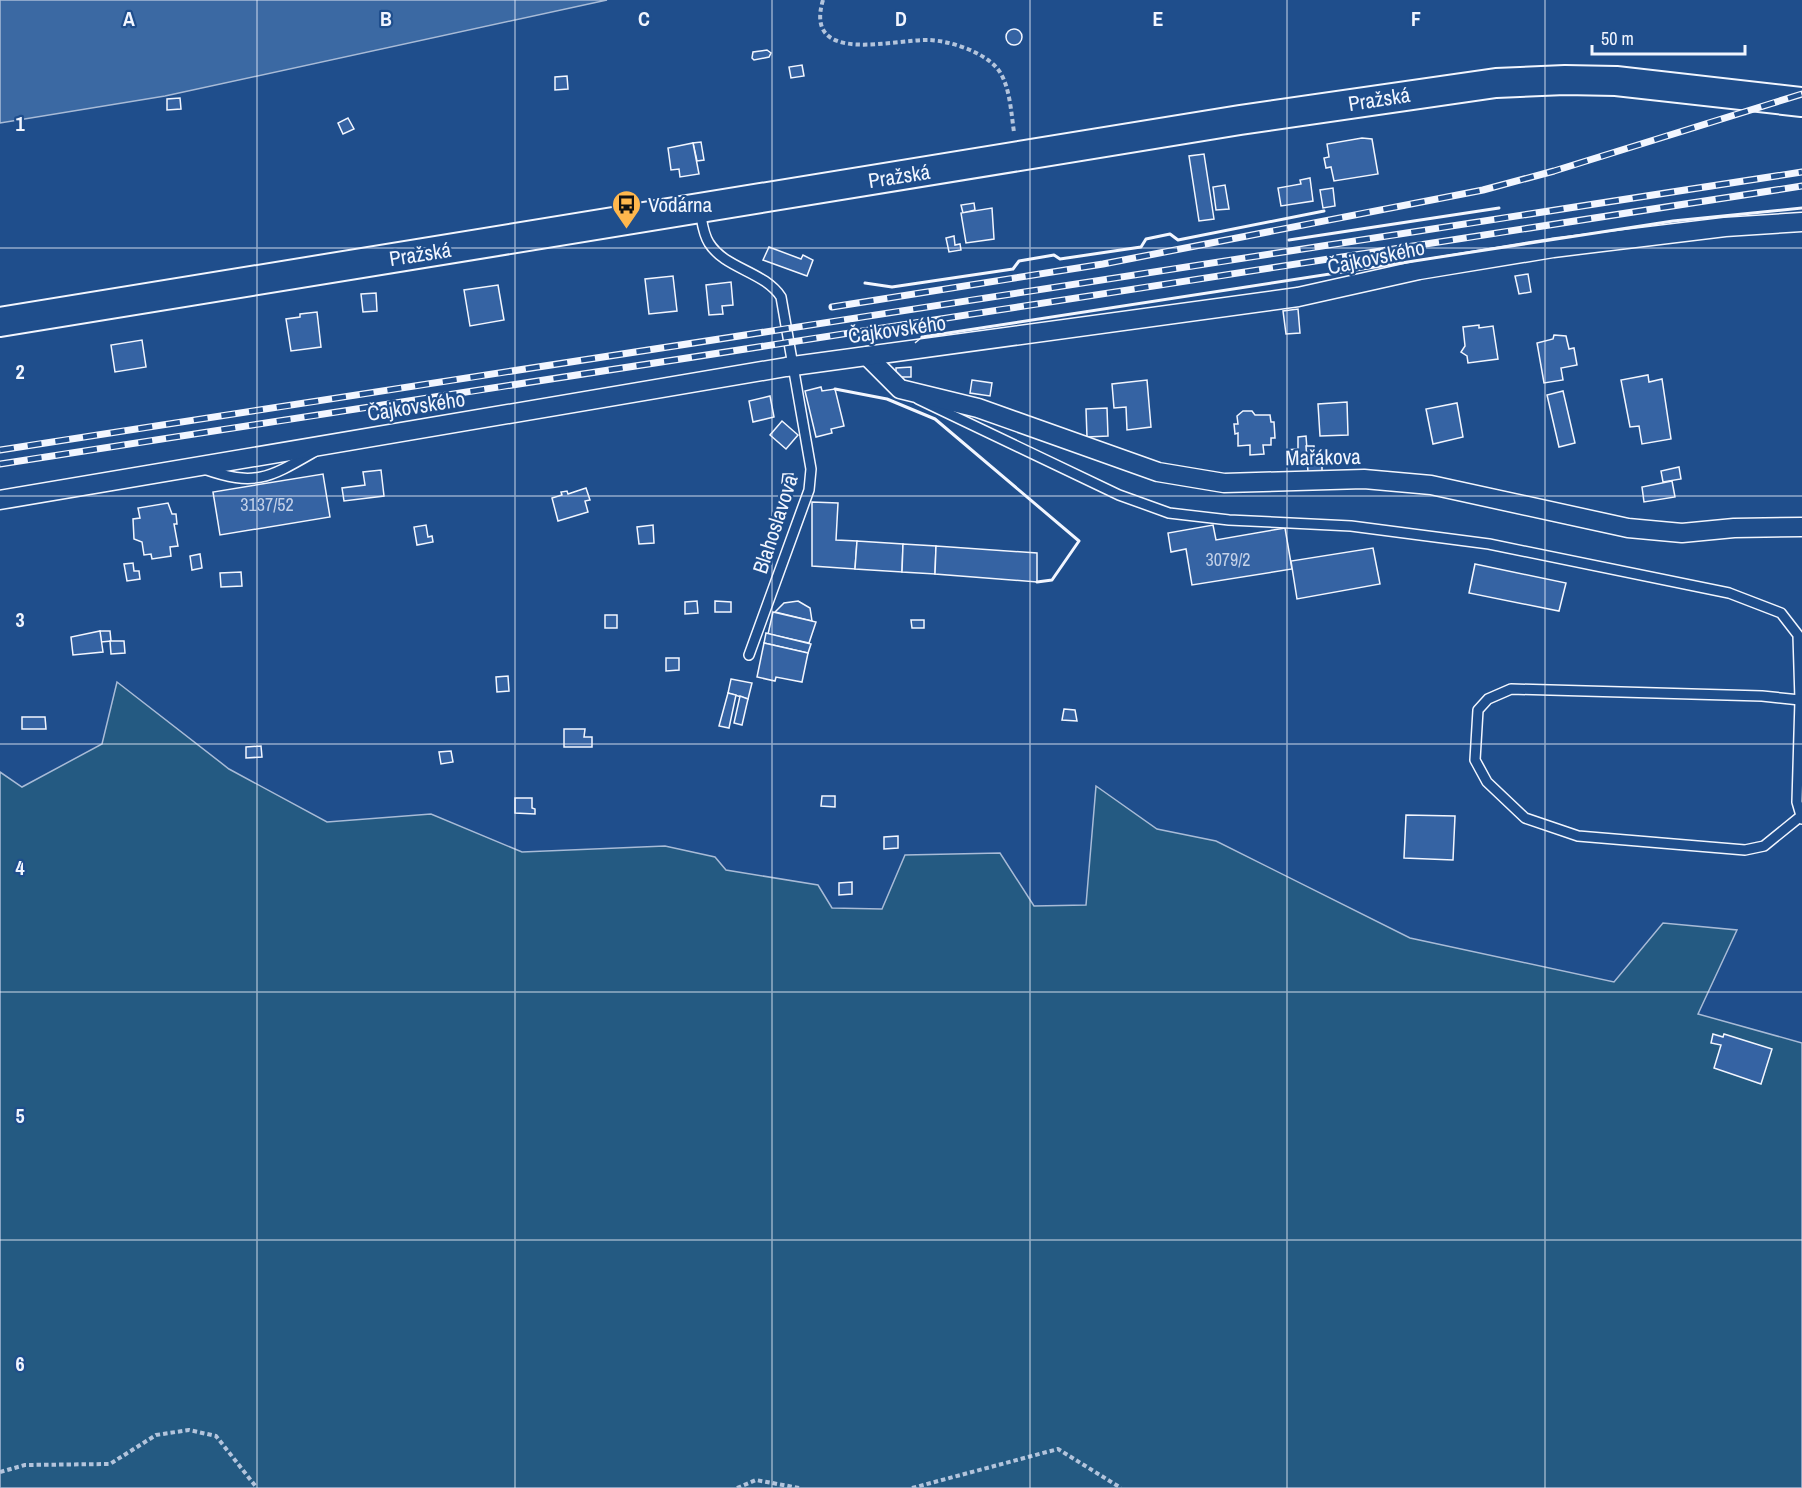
<svg xmlns="http://www.w3.org/2000/svg" width="1802" height="1488" viewBox="0 0 1802 1488" font-family="'Archivo Narrow',sans-serif">
<style>
.green{fill:#245a82;stroke:#a8bbd7;stroke-width:1.5}
.water{fill:#3b69a3;stroke:#a8bbd7;stroke-width:1.5}
.building{fill:#3563a3;stroke:#f2f6ff;stroke-width:1.5}
.lines{fill:none;stroke-linecap:round;stroke-linejoin:round}
.service-casing{stroke:#f2f6ff;stroke-width:12}
.minor-casing{stroke:#f2f6ff;stroke-width:21}
.primary-casing{stroke:#f2f6ff;stroke-width:32}
.path{stroke:#b3c4dc;stroke-width:4;stroke-dasharray:4.5 3;stroke-linecap:butt}
.service{stroke:#1f4e8c;stroke-width:9}
.minor{stroke:#1f4e8c;stroke-width:18}
.primary{stroke:#1f4e8c;stroke-width:28}
.rail-casing{stroke:#f2f6ff;stroke-width:7}
.rail{stroke:#1f4e8c;stroke-width:4.5;stroke-dasharray:14;stroke-linecap:butt}
.fence{stroke:#f2f6ff;stroke-width:1.5;stroke-dasharray:8 3;stroke-linecap:butt}
.wall{stroke:#f2f6ff;stroke-width:3}
.grid{fill:none;stroke:#f2f6ff;stroke-width:1.5;stroke-opacity:0.55}
.labels{text-anchor:middle;dominant-baseline:central;stroke-width:4.5;stroke-linejoin:round;paint-order:stroke}
.number-label{font-size:18px;fill:#c3d1e8}
.street-label{font-size:21px;fill:#f2f6ff;stroke:#1f4e8c}
.poi-label{font-size:21px;fill:#f2f6ff;stroke:#1f4e8c;text-anchor:start}
.grid-label{font-size:20px;text-anchor:middle;font-weight:bold;fill:#f2f6ff;stroke:#1f4e8c;stroke-width:4.5;stroke-linejoin:round;paint-order:stroke}
</style>
<rect width="100%" height="100%" fill="#1f4e8c"/>
<path class="green" d="M117,682l112,87 98,53 104,-8 91,38 143,-6 50,11 11,13 92,15 14,23 50,1 23,-54 95,-2 34,53 52,-1 10,-119 61,43 59,12 194,97 204,44 49,-59 74,7 -39,84 104,29v445h-1802v-716l22,15 80,-43z"/>
<path class="water" d="M0,0h607l-442,96 -165,27z"/>
<g class="building">
<circle cx="1014" cy="37" r="8"/>
<path d="M767,50l4,3 -2,4 -15,3 -2,-2 1,-6z"/>
<path d="M802,65l2,11 -13,2 -2,-11z"/>
<path d="M567,76l1,13 -13,1v-13z"/>
<path d="M180,98l1,11 -14,1v-11z"/>
<path d="M348,118l6,11 -11,5 -5,-11z"/>
<path d="M1362,138l10,1 6,35 -44,7 -3,-14 -5,1 -2,-10 5,-1 -2,-13z"/>
<path d="M701,142l3,18 -7,1 -4,-18z"/>
<path d="M693,143l6,31 -19,3 -1,-8 -8,1 -3,-22z"/>
<path d="M1204,154l10,65 -15,2 -10,-65z"/>
<path d="M1310,178l3,23 -32,5 -3,-18 23,-4 -1,-4z"/>
<path d="M1225,185l4,24 -13,1 -3,-23z"/>
<path d="M1333,188l2,18 -12,2 -3,-18z"/>
<path d="M974,203l1,7 -12,3 -2,-8z"/>
<path d="M992,208l2,31 -28,4 -5,-30z"/>
<path d="M954,236l1,9 5,-1 1,6 -12,2 -3,-14z"/>
<path d="M769,247l32,12 2,-4 10,5 -6,16 -44,-16z"/>
<path d="M1528,274l3,18 -12,2 -4,-18z"/>
<path d="M673,276l4,35 -28,3 -4,-35z"/>
<path d="M731,282l2,23 -11,1 1,8 -14,1 -3,-30z"/>
<path d="M498,285l6,35 -34,6 -6,-36z"/>
<path d="M376,293l1,18 -14,1 -2,-18z"/>
<path d="M1298,309l2,24 -14,1 -3,-23z"/>
<path d="M317,312l4,35 -30,4 -5,-32 14,-2v-3z"/>
<path d="M1479,325v3l14,-2 5,33 -30,4 -1,-7 -6,-4 4,-6 -2,-19z"/>
<path d="M1554,335l12,1 3,13 5,-1 3,17 -16,3 2,12 -19,3 -7,-40 16,-4z"/>
<path d="M142,340l4,27 -31,5 -4,-27z"/>
<path d="M911,367v10h-15v-9z"/>
<path d="M1648,375l1,7 13,-3 9,60 -29,5 -3,-18 -9,1 -9,-47z"/>
<path d="M972,380l20,3 -2,13 -20,-3z"/>
<path d="M1147,380l4,47 -24,3 -1,-23 -12,1 -2,-24z"/>
<path d="M821,387l1,4 13,-2 9,37 -13,3 1,4 -16,4 -11,-46z"/>
<path d="M1563,391l12,52 -16,4 -12,-52z"/>
<path d="M770,396l4,21 -21,5 -4,-21z"/>
<path d="M1347,402l1,33 -28,1 -2,-32z"/>
<path d="M1457,403l6,34 -30,7 -7,-35z"/>
<path d="M1107,408l1,28 -21,1 -1,-28z"/>
<path d="M1243,411h9l3,4h15l1,7h3l1,16h-4v7h-8l1,9 -14,1v-10l-12,1v-13l-3,1 -1,-10h4l-1,-8z"/>
<path d="M782,421l16,14 -12,14 -16,-14z"/>
<path d="M1306,436l2,27h-22v-13l12,-1v-12z"/>
<path d="M1306,446h8l1,18 7,1v7h-14z"/>
<path d="M1679,467l2,12 -18,3 -2,-11z"/>
<path d="M381,470l3,26 -40,5 -2,-13 23,-3 -2,-13z"/>
<path d="M323,474l7,43 -110,18 -7,-43z"/>
<path d="M783,474h10l-1,9h-10z"/>
<path d="M1672,481l3,16 -31,5 -2,-15z"/>
<path d="M586,488l4,12 -5,1 3,11 -30,9 -6,-23 10,-3 -1,-3 6,-1 1,3z"/>
<path d="M812,502l26,1 -2,37 21,1 -2,28 -43,-3z"/>
<path d="M168,503l4,11h4l1,10h-3l4,22 -8,1 1,9 -19,3 -1,-5 -7,1 -2,-13 -8,-3 -1,-20 7,-1 -2,-10z"/>
<path d="M426,525l2,12 4,-1 1,6 -16,3 -3,-18z"/>
<path d="M653,525l1,18 -15,1 -2,-17z"/>
<path d="M1213,525l3,15 69,-12 7,41 -100,16 -6,-36 -15,3 -3,-19z"/>
<path d="M857,541l46,3 -1,28 -47,-3z"/>
<path d="M903,544l33,2 -1,28 -33,-2z"/>
<path d="M936,546l101,7v29l-102,-8z"/>
<path d="M1373,548l7,36 -83,15 -6,-38z"/>
<path d="M200,554l2,14 -10,2 -2,-14z"/>
<path d="M133,563l1,8h5l1,8 -13,2 -3,-17z"/>
<path d="M1475,564l91,19 -7,28 -90,-18z"/>
<path d="M241,572l1,14 -21,1 -1,-14z"/>
<path d="M697,601l1,12 -13,1v-12z"/>
<path d="M715,601l16,1v10h-16z"/>
<path d="M798,601l12,7 2,13 -37,-9 9,-9z"/>
<path d="M773,612l43,10 -7,21 -41,-9z"/>
<rect x="605" y="615" width="12" height="13"/>
<path d="M911,620h13v8h-12z"/>
<path d="M100,631h10l1,10 -10,1z"/>
<path d="M100,631l3,21 -30,3 -2,-18z"/>
<path d="M766,633l45,11 -3,9 -44,-10z"/>
<path d="M110,641h14l1,12 -14,1z"/>
<path d="M764,643l44,10 -6,29 -26,-5 -1,4 -18,-4z"/>
<path d="M666,658h13v12l-13,1z"/>
<path d="M508,676l1,15 -12,1 -1,-15z"/>
<path d="M731,679l21,4 -4,16 -20,-6z"/>
<path d="M728,693l8,2 -7,33 -10,-2z"/>
<path d="M740,696l8,3 -6,26 -8,-2z"/>
<path d="M1064,709l11,1 2,11 -15,-1z"/>
<path d="M22,717h23l1,12h-24z"/>
<path d="M564,729h21l-1,8h8v10h-28z"/>
<path d="M261,746l1,11 -16,1v-11z"/>
<path d="M451,751l2,11 -12,2 -2,-12z"/>
<path d="M822,796h13v11l-14,-1z"/>
<path d="M515,798h17v10l3,1v5l-20,-1z"/>
<path d="M1406,815l49,1 -2,44 -49,-2z"/>
<path d="M898,836v12l-14,1v-12z"/>
<path d="M852,882v12l-13,1v-12z"/>
<path d="M1713,1034l10,3 1,-3 48,15 -11,35 -47,-16 7,-23 -10,-2z"/>
</g>
<g class="lines">
<defs>
<g id="service">
<path d="M700,211c2,10 3,23 9,32 16,26 55,28 72,54l30,172 -2,21 -60,165"/>
<path d="M918,399l201,96 50,18 60,7 122,6 138,18 240,49 52,20 17,22 2,65 -3,102 5,17"/>
<path d="M204,469c51,18 65,9 110,-17"/>
<path d="M1800,700l-38,-4 -251,-7 -23,10 -10,11 -3,50 12,22 38,36 53,18 167,14 19,-4 37,-30"/>
</g>
<g id="minor">
<path d="M867,356l33,33 78,19 180,64 66,11 140,-4 67,6 197,43 54,5 52,-5 68,-1"/>
<path d="M0,500l786,-133 512,-70 121,-27 134,-22 172,-21 77,-5"/>
</g>
<path id="primary" d="M0,322l1240,-202 256,-37 69,-3 51,1 186,21"/>
</defs>
<use href="#service" class="service-casing"/>
<use href="#minor" class="minor-casing"/>
<use href="#primary" class="primary-casing"/>
<g class="path">
<path d="M823,0c-20,66 71,39 106,40 21,1 52,11 67,27 14,15 15,46 18,65"/>
<path d="M0,1472l25,-7 85,-1 46,-29 33,-5 27,6 41,52"/>
<path d="M737,1488l19,-8 43,8"/>
<path d="M912,1488l146,-39 63,39"/>
</g>
<use href="#service" class="service"/>
<use href="#minor" class="minor"/>
<use href="#primary" class="primary"/>
<defs>
<g id="rail">
<path d="M832,307l271,-43 380,-74 71,-19 248,-77"/>
<path d="M0,450l1802,-278"/>
<path d="M0,464l1802,-278"/>
</g>
</defs>
<use href="#rail" class="rail-casing"/>
<use href="#rail" class="rail"/>
<path class="fence" d="M915,343l7,-6"/>
<g class="wall">
<path d="M1289,240l210,-32"/>
<path d="M865,283l27,4 121,-18 6,-8 35,-6 6,4 81,-12 5,-8 24,-5 8,6 146,-29"/>
<path d="M922,337l751,-116 129,-13"/>
<path d="M835,389l52,10 48,20 144,122 -27,39 -15,2"/>
</g>
</g>
<path class="grid" d="M257,0v1488M515,0v1488M772,0v1488M1030,0v1488M1287,0v1488M1545,0v1488M0,248h1802M0,496h1802M0,744h1802M0,992h1802M0,1240h1802"/>
<defs>
<symbol id="bus-pin" viewBox="-11 -11 22 30"><path d="M0 17L-7.5 6A9.5 9.5 0 1 1 7.5 6Z" fill="#ffb74d" stroke="#1f4e8c"/><path d="M-5-6H5V4H4V6H2V4H-2V6H-4V4H-5ZM-3.5-4V0h7V-4ZM-3.5 1.2v1.5H-2V1.2ZM2 1.2v1.5H3.5V1.2Z" fill="#111"/></symbol>
</defs>
<g fill-rule="evenodd">
<use href="#bus-pin" x="610" y="188" width="33" height="45"/>
</g>
<g class="labels">
<g class="number-label">
<text x="267" y="504">3137/52</text>
<text x="1228" y="559">3079/2</text>
</g>
<g class="street-label">
<text transform="translate(1379 99) rotate(-9)">Pražská</text>
<text transform="translate(899 176) rotate(-9)">Pražská</text>
<text transform="translate(420 254) rotate(-9)">Pražská</text>
<text transform="translate(1376 257) rotate(-12)">Čajkovského</text>
<text transform="translate(897 329) rotate(-8)">Čajkovského</text>
<text transform="translate(416 406) rotate(-9)">Čajkovského</text>
<text transform="translate(1323 457) rotate(-1)">Mařákova</text>
<text transform="translate(775 524) rotate(-72)">Blahoslavova</text>
</g>
<g class="poi-label">
<text x="648" y="204">Vodárna</text>
</g>
</g>
<g class="grid-label">
<text x="129" y="26">A</text>
<text x="386" y="26">B</text>
<text x="644" y="26">C</text>
<text x="901" y="26">D</text>
<text x="1158" y="26">E</text>
<text x="1416" y="26">F</text>
<text x="20" y="131">1</text>
<text x="20" y="379">2</text>
<text x="20" y="627">3</text>
<text x="20" y="875">4</text>
<text x="20" y="1123">5</text>
<text x="20" y="1371">6</text>
</g>
<path d="M1592 45v9h153v-9" fill="none" stroke="#f2f6ff" stroke-width="3"/>
<text x="1601" y="45" font-size="18" fill="#f2f6ff" stroke="#1f4e8c" stroke-width="4.5" paint-order="stroke">50 m</text>
</svg>
